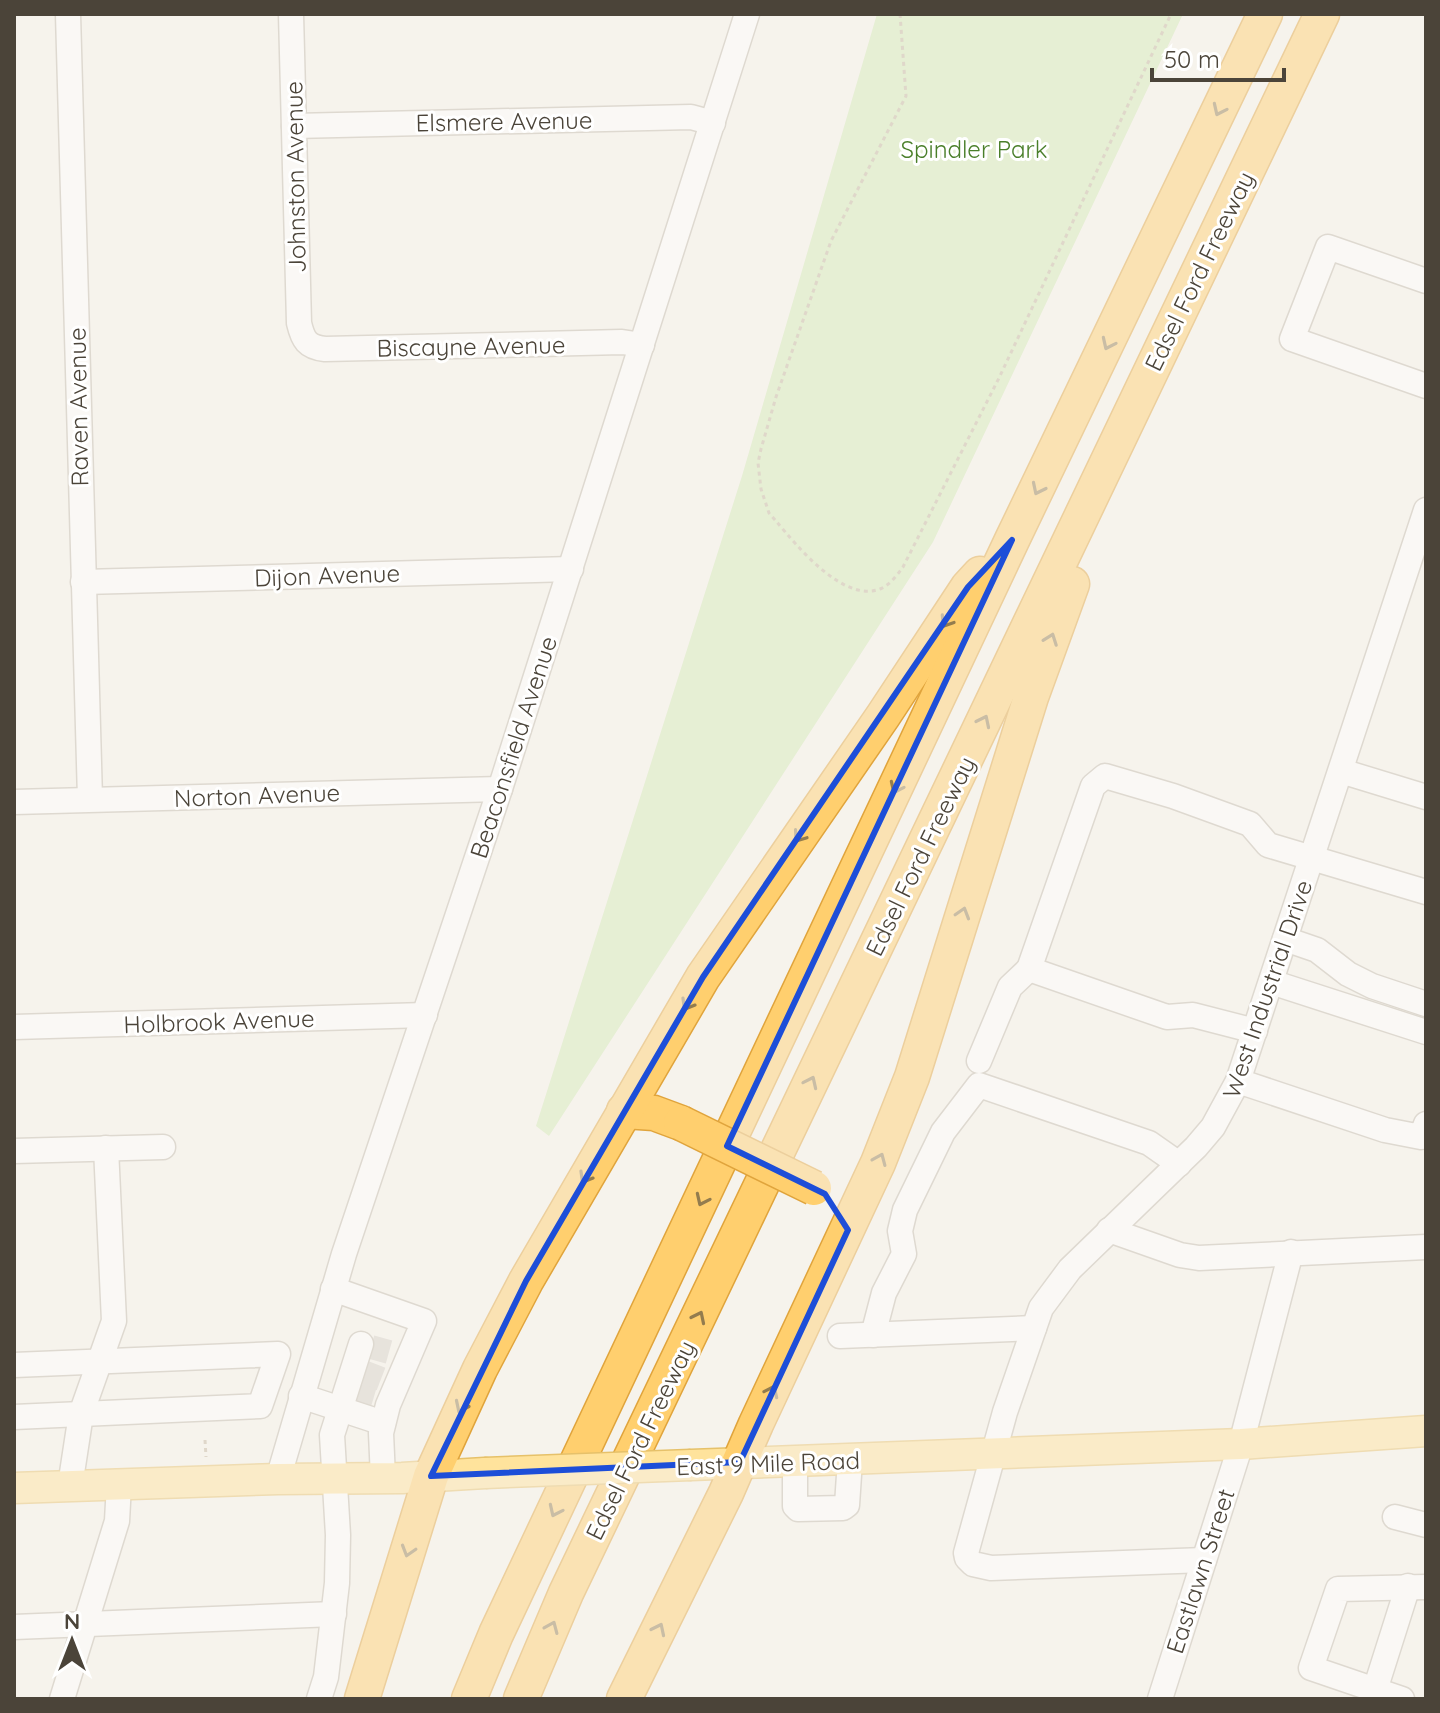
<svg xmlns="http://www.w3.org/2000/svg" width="1440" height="1713" viewBox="0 0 1440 1713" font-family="Quicksand,sans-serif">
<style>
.green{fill:#d2eab5}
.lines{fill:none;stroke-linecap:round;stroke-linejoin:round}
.minor-tunnel{stroke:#d4d0c8;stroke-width:24;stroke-dasharray:24 12;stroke-linecap:butt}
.minor-casing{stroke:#c2bbae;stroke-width:27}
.major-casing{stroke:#e6c16a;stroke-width:33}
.highway-casing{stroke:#e0a43c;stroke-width:37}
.path{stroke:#c4b79f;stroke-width:3;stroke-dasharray:4 4;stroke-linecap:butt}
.minor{stroke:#fff;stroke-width:24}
.major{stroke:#ffe39c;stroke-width:30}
.highway{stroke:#ffcf6e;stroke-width:34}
.major-bridge-casing{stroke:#e6c16a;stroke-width:33;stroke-linecap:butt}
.highway-bridge-casing{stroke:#e0a43c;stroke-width:37;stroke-linecap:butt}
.major-bridge{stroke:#ffe39c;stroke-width:30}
.highway-bridge{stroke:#ffcf6e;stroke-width:34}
.oneway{stroke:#937c4e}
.marked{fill:none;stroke:#1d4ed8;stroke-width:6;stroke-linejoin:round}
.labels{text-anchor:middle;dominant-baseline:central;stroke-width:6;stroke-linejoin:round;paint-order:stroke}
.street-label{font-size:24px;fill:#4b4439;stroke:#fff}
.park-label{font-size:24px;fill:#4a7f2a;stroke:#fff}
</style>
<rect width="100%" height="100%" fill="#f6f3ec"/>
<path class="green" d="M877,14h306l-250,528 -384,594 -13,-10 206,-650z"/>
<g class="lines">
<g class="minor-tunnel">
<path d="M371,1347l18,5"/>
<path d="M363,1372l18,7"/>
<path d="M356,1395l17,5"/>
</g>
<defs>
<g id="minor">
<path d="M68,14l22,785"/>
<path d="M291,14l8,309c4,17 8,24 26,26l297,-7 20,3"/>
<path d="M294,126l397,-9 22,6"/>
<path d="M1426,281l-98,-34 -36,92 134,47"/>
<path d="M83,582l488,-13"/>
<path d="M1341,771l85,26"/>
<path d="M14,802l486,-13"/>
<path d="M1285,939l32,11 31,24 24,12 54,18"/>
<path d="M1271,982l155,50"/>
<path d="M14,1027l411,-12"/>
<path d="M1255,1031l-62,-16 -26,2 -138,-48 64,-183 12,-10 68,20 77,28 18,21 158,47"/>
<path d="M979,1061l31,-74 19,-18"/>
<path d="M1238,1081l147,49 36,7 5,-13"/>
<path d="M14,1151l149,-4"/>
<path d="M1109,1230l71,25 19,3 227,-11"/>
<path d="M333,1289l91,32 -36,84 -7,28 2,45"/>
<path d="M873,1335l11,-42 20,-39 -4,-23 5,-21 38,-78 36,-47 170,58 30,21"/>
<path d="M840,1336l194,-8"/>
<path d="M14,1365l264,-11 -18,52 -246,11"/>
<path d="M301,1396l82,27"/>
<path d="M795,1463v43l3,3 45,-1 4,-3 3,-45"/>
<path d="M278,1479l66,-225 156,-465 247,-775"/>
<path d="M70,1486l11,-72 33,-93 -8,-173"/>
<path d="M1395,1517l31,8"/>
<path d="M1204,1560l-213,8 -18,-4 -6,-6 -1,-5 39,-141 36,-104 29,-39 126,-122 17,-20 25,-46 188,-571"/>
<path d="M14,1627l320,-13"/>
<path d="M1375,1690l33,-104"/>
<path d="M62,1699l55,-178 2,-37"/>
<path d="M319,1699l7,-22 11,-94 1,-48 -6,-100 29,-91"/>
<path d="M1160,1699l81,-255 50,-192"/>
<path d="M1402,1699l-91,-31 27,-79 88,-2"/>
</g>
<g id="major">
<path d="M691,1465l550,-21 185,-13"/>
<path d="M14,1488l264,-9 124,-1 83,-5"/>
</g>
<g id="highway">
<path d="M624,1111l30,2 27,10"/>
<path d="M362,1699l69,-223 49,-107 46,-88 177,-304 180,-261 85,-129 12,-13"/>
<path d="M469,1699l27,-65 516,-1094 253,-526"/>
<path d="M521,1699l45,-106 756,-1579"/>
<path d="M624,1699l102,-206 30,-69 122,-261 34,-86 119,-380 41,-113"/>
</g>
</defs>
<use href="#minor" class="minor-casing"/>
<use href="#major" class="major-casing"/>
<use href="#highway" class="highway-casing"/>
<g class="path">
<path d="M900,14l6,82 -75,145 -55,156 -15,52 -3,14 3,26 8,24 7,8c21,25 67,82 104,68 10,-4 17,-14 23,-22l96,-189 172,-364"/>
<path d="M205,1440l1,17"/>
</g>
<use href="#minor" class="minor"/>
<use href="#major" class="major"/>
<use href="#highway" class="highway"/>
<defs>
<path id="major-bridge" d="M485,1473l206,-8"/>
<path id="highway-bridge" d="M681,1123l133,65"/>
</defs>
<use href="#major-bridge" class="major-bridge-casing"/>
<use href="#highway-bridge" class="highway-bridge-casing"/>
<use href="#major-bridge" class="major-bridge"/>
<use href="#highway-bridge" class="highway-bridge"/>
</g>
<defs><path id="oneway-chevron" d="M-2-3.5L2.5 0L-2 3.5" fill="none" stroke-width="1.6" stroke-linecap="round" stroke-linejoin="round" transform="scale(2)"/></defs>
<g class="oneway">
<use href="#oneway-chevron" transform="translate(1219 110) rotate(115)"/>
<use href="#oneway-chevron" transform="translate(1108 344) rotate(115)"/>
<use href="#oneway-chevron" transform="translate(1038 489) rotate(116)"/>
<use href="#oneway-chevron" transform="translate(946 622) rotate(123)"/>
<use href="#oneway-chevron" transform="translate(1051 639) rotate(-70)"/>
<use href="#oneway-chevron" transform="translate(984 721) rotate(-64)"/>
<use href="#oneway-chevron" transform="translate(896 788) rotate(115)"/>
<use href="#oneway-chevron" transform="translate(799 837) rotate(125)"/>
<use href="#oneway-chevron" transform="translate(963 913) rotate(-73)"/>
<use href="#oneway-chevron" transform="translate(687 1005) rotate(120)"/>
<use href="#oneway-chevron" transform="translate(811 1082) rotate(-65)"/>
<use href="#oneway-chevron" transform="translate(880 1159) rotate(-67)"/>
<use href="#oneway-chevron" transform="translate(585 1178) rotate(120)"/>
<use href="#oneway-chevron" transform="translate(702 1200) rotate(115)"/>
<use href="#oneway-chevron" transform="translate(699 1317) rotate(-64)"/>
<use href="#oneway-chevron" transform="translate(772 1391) rotate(-65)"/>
<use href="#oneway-chevron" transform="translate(461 1407) rotate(116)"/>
<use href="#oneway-chevron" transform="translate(555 1511) rotate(115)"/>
<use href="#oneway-chevron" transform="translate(408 1551) rotate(107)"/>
<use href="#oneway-chevron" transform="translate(552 1627) rotate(-67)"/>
<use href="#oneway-chevron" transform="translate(659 1629) rotate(-64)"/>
</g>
<path d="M0 0H1440V1713H0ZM1012,540l-285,606 98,48 23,36 -108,232 -309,14 95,-195 177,-304 265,-390z" fill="#f6f3ec" fill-opacity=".55" fill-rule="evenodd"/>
<path class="marked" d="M1012,540l-285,606 98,48 23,36 -108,232 -309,14 95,-195 177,-304 265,-390z"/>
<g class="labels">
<g class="street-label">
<text transform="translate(504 121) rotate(-1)">Elsmere Avenue</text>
<text transform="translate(295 177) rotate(-91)">Johnston Avenue</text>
<text transform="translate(1199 271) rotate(-64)">Edsel Ford Freeway</text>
<text transform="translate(471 346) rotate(-1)">Biscayne Avenue</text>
<text transform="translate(78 407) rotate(-91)">Raven Avenue</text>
<text transform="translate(327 575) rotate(-2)">Dijon Avenue</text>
<text transform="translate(513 747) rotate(-72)">Beaconsfield Avenue</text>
<text transform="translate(257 795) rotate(-2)">Norton Avenue</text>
<text transform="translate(920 856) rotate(-64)">Edsel Ford Freeway</text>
<text transform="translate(1267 989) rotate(-71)">West Industrial Drive</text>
<text transform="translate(219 1021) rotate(-2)">Holbrook Avenue</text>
<text transform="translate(640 1440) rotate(-64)">Edsel Ford Freeway</text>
<text transform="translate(768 1463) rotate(-2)">East 9 Mile Road</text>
<text transform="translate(1200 1571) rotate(-72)">Eastlawn Street</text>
</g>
<g class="park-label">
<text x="974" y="149">Spindler Park</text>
</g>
</g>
<rect width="1440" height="1713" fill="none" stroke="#4b4439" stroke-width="32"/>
<g transform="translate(72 1641)" stroke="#ffffff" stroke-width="6" paint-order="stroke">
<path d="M0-6L14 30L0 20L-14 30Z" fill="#4b4439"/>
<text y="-12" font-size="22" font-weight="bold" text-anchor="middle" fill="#4b4439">N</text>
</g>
<path d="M1152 68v12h132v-12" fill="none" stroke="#4b4439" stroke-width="4"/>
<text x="1164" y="68" font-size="24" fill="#4b4439" stroke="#ffffff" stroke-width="6" paint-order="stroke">50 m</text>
</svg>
